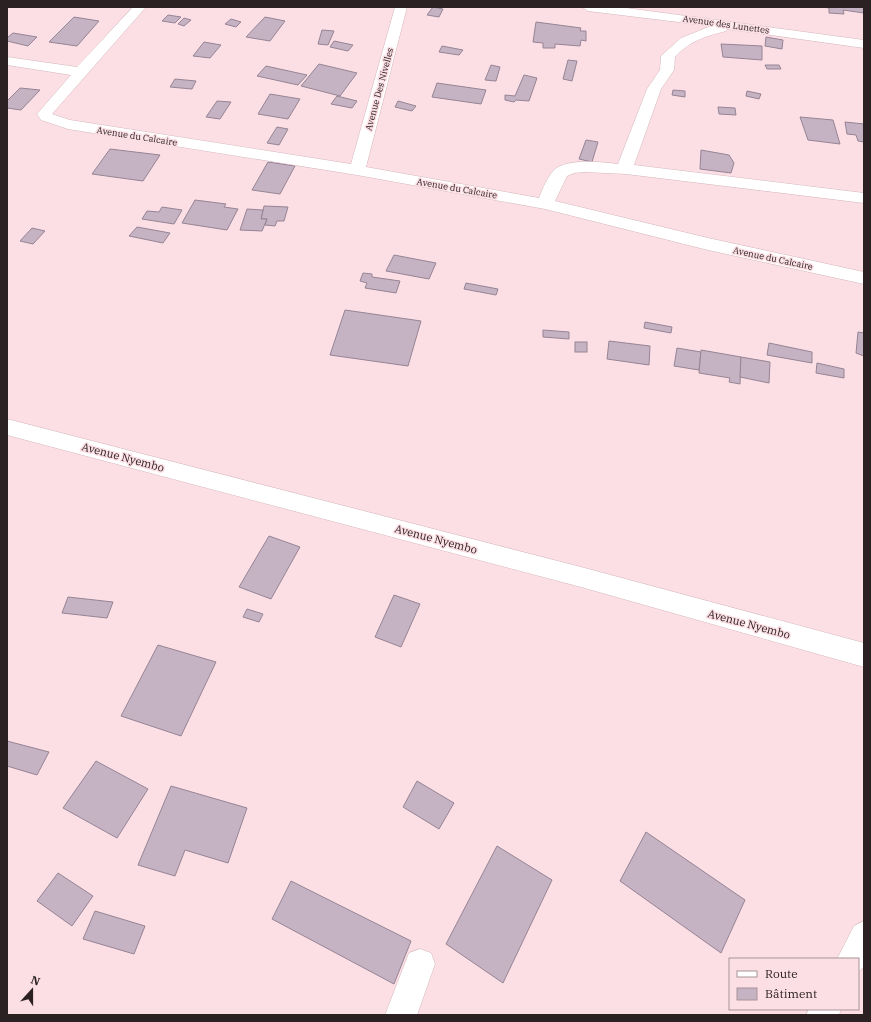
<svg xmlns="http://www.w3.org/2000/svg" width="871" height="1022" viewBox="0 0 871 1022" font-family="'IBM Plex Serif',serif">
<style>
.building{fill:#c5b2c3;stroke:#968494}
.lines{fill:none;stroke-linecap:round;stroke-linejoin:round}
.street-casing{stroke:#d3b7bd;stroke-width:1}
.secondary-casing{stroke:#d3b7bd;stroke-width:1}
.street{fill:#fff;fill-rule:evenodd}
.secondary{fill:#fff;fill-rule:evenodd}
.labels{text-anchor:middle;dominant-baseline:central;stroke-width:3;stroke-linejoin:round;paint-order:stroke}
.far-street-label{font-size:9px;fill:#2b2123;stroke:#fcdfe5}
.street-label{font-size:11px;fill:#2b2123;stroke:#fcdfe5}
</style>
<rect width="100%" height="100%" fill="#fcdfe5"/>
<g class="building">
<path d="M433,7l10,2 -4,8 -12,-2z"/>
<path d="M864,7v6l-21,-3 1,4 -15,-1v-5l-6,-1z"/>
<path d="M168,15l13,2 -6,6 -13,-2z"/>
<path d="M74,17l25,4 -22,25 -28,-4z"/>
<path d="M265,17l20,4 -15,20 -24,-4z"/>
<path d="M184,18l7,2 -7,6 -6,-2z"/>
<path d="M231,19l10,3 -5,5 -11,-3z"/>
<path d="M536,22l45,6 -1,3h6v10l-5,-1 -1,6 -25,-2v4h-12v-5l-10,-1z"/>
<path d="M322,30l12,1 -6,14 -10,-1z"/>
<path d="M13,33l24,4 -9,9 -21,-5v-3z"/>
<path d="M766,37l17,3 -1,9 -17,-3z"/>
<path d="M334,41l19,4 -5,6 -18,-4z"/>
<path d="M204,42l17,3 -11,13 -17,-2z"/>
<path d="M721,44l41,2v14l-39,-3z"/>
<path d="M442,46l21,4 -4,5 -20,-3z"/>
<path d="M568,60l9,1 -5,20 -9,-2z"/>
<path d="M319,64l38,9 -17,23 -39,-10z"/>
<path d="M491,65l9,2 -4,14 -11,-1z"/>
<path d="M765,65h14l2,4h-14z"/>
<path d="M266,66l41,9 -9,10 -41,-9z"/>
<path d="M524,75l13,3 -8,23 -13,-1 -2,2 -9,-2v-5l10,1z"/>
<path d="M175,79l21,2 -4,8 -22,-2z"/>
<path d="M437,83l49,7 -5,14 -49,-7z"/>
<path d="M20,88l20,2 -19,20 -14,-2v-7z"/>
<path d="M673,90l12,1v6l-13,-2z"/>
<path d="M747,91l14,3 -2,5 -13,-3z"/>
<path d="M270,94l30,5 -12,20 -30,-5z"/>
<path d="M337,96l20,5 -5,7 -21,-4z"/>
<path d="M217,101l14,1 -11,17 -14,-2z"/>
<path d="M398,101l18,5 -4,5 -17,-4z"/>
<path d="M718,107l17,1 1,7 -17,-1z"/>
<path d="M800,117l33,3 7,24 -32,-4z"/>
<path d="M845,122l19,2v18l-6,-1 -2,-6 -9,-1z"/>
<path d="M277,127l11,2 -9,16 -12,-2z"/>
<path d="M586,140l12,2 -6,20 -13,-3z"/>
<path d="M110,149l50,6 -17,26 -51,-7z"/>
<path d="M701,150l28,5 5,8 -3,10 -31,-4z"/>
<path d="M268,162l27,4 -15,28 -28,-4z"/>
<path d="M195,200l31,4 -2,3 14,2 -11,21 -45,-7z"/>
<path d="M264,206l24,1 -4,14h-7l-2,5 -10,-1 2,-6h-6z"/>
<path d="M162,207l20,3 -8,14 -32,-5 5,-8 12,1z"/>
<path d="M247,209l16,1 -2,9h6l-5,12 -22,-1z"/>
<path d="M137,227l33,6 -7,10 -34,-7z"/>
<path d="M32,228l13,3 -12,13 -13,-3z"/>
<path d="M394,255l42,8 -7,16 -43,-8z"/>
<path d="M363,273l9,1v3l28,4 -4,12 -31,-5 2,-5 -7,-2z"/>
<path d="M466,283l32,6 -2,6 -32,-6z"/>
<path d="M345,310l76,11 -13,45 -78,-11z"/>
<path d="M645,322l27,5 -1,6 -27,-5z"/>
<path d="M543,330l26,2v7l-26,-2z"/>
<path d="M858,332l6,1v39v-16l-8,-3z"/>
<path d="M609,341l41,5 -1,19 -42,-6z"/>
<rect x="575" y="342" width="12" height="10"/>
<path d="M769,343l43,9v11l-45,-8z"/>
<path d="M677,348l24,4 -2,18 -25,-4z"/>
<path d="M701,350l40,7 -1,27 -11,-2 1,-4 -31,-5z"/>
<path d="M741,357l29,5 -1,21 -29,-6z"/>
<path d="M817,363l27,6v9l-28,-5z"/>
<path d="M269,536l31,11 -29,52 -32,-12z"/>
<path d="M394,595l26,9 -19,43 -26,-10z"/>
<path d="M68,597l45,5 -6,16 -45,-5z"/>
<path d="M247,609l16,5 -4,8 -16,-5z"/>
<path d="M158,645l58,17 -35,74 -60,-20z"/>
<path d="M7,741l42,11 -12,23 -30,-9z"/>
<path d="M96,761l52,28 -31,49 -54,-30z"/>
<path d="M417,781l37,22 -15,26 -36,-22z"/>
<path d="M171,786l76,22 -19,55 -43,-13 -10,26 -37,-11z"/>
<path d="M646,832l99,68 -24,53 -101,-72z"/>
<path d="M497,846l55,34 -49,103 -57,-39z"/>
<path d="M58,873l35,23 -21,30 -35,-25z"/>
<path d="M291,881l120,60 -17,43 -122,-65z"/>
<path d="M95,911l50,15 -11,28 -51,-15z"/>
</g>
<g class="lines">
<defs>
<g id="street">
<path d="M133,7h13l-94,107 18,6 281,44 44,-157h12l-41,160 173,31c4,-10 8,-20 15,-28 13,-12 48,-8 64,-6l29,-75 13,-19 1,-14 20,-18 30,-12 -123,-15 -6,-4h37l245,33v8l-137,-19 -1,2c-20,5 -37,10 -51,26l-1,13 -13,19 -27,76 230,28v10l-238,-29 -42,-2 -10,1 -7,3 -12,25 153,37 156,34v12l-156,-34 -163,-41 -188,-34 -289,-46 -27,-9 -4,-6 34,-39 -64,-10v-8l70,10z"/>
<path d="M7,419l574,148 283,76v24l-283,-80 -574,-152z"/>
<path d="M420,949l11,4 4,11 -18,51h-32l24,-62z"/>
</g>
<g id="secondary">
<path d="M864,921v46l-6,5v-13h-21l17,-33z"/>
<path d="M809,1009h32l-2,6h-33z"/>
</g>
</defs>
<use href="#street" class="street-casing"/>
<use href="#secondary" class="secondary-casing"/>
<use href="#street" class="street"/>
<use href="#secondary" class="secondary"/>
</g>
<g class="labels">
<g class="far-street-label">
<text transform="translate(726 24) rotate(8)">Avenue des Lunettes</text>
<text transform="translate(379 89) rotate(-75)">Avenue Des Nivelles</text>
<text transform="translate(137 136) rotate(9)">Avenue du Calcaire</text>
<text transform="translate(457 188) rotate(10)">Avenue du Calcaire</text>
<text transform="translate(773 258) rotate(12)">Avenue du Calcaire</text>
</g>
<g class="street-label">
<text transform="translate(123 457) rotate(15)">Avenue Nyembo</text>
<text transform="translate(436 539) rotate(15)">Avenue Nyembo</text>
<text transform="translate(749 624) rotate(15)">Avenue Nyembo</text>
</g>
</g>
<rect width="871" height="1022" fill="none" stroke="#2b2123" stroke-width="16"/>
<rect x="729" y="958" width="130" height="52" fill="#fcdfe5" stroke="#a89397"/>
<rect x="737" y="971" width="20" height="6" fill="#ffffff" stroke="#a89397"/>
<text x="765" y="978" font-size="12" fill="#2b2123">Route</text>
<rect x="737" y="988" width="20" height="12" fill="#c5b2c3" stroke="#a89397"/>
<text x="765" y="998" font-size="12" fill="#2b2123">Bâtiment</text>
<g transform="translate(32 990) rotate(21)" stroke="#fcdfe5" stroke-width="3" paint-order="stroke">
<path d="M0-3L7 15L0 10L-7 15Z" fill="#2b2123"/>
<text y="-6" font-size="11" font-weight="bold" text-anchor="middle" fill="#2b2123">N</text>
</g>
</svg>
